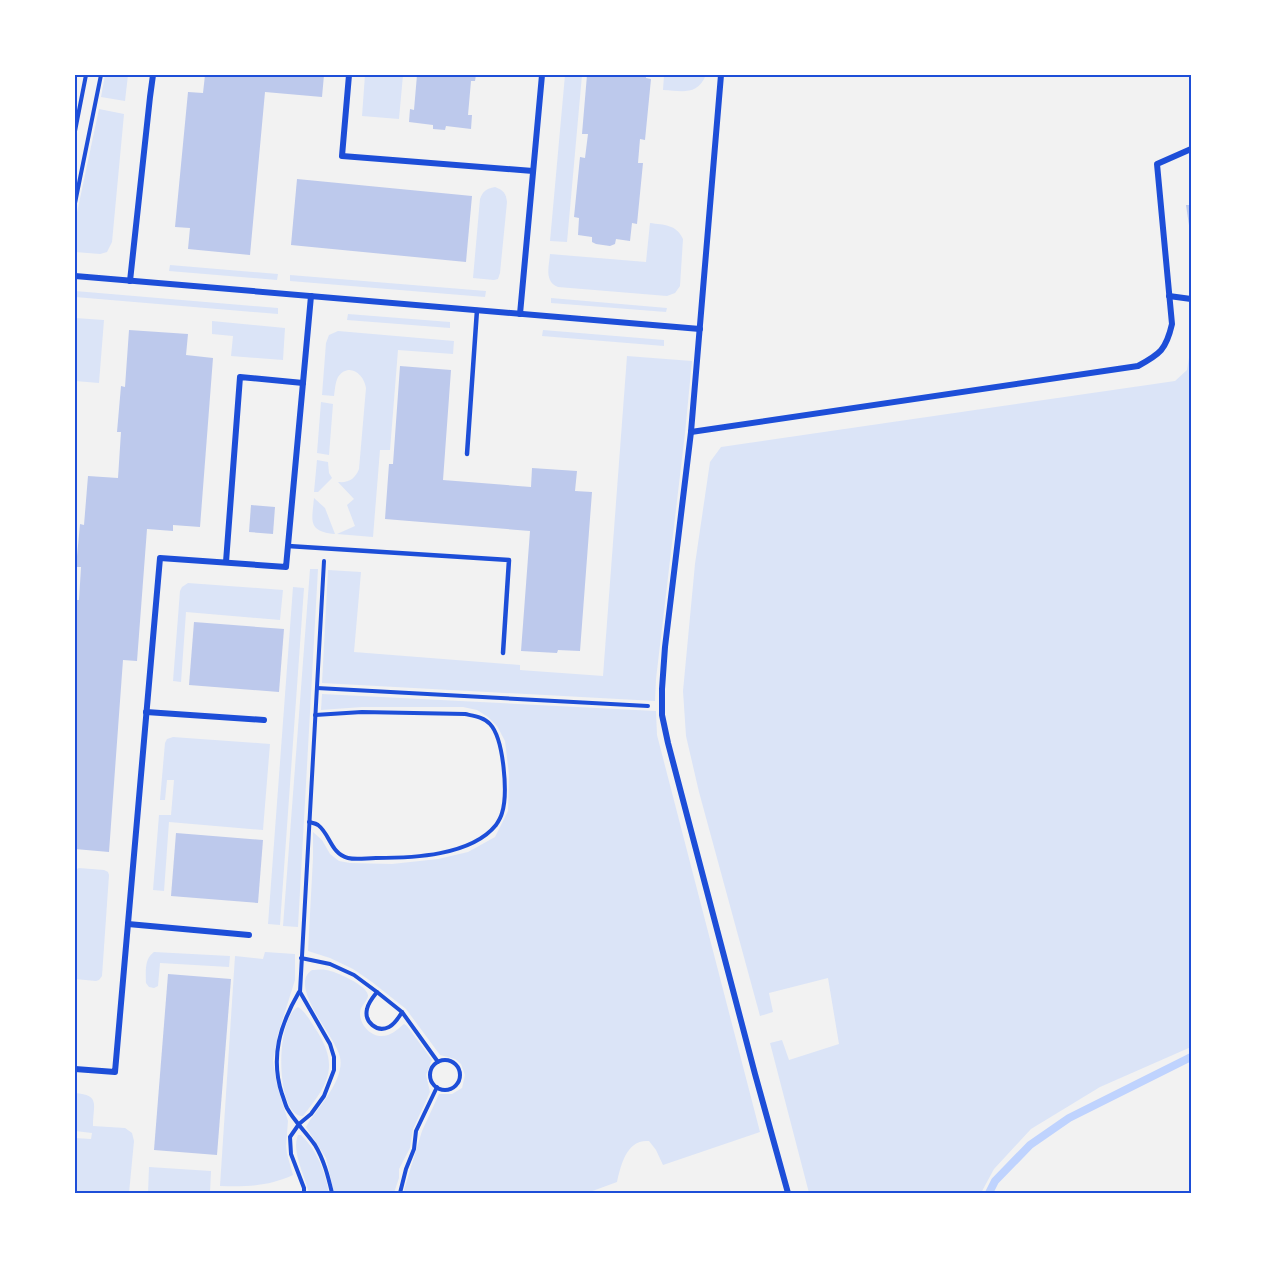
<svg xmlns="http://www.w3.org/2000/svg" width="1266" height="1268" viewBox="0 0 1266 1268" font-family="'PT Serif',serif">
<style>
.green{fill:#dbe4f7}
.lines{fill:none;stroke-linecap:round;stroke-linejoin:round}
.stream{stroke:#bfd3fe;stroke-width:8}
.building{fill:#bdc9ec}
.path{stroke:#1d4ed8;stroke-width:4}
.service{stroke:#1d4ed8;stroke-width:4.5}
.minor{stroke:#1d4ed8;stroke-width:6}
.neatline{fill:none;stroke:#1d4ed8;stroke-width:2}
</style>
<rect width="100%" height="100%" fill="#f2f2f2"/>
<g class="green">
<path d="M105,75h23l-3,26 -24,-4z"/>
<path d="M365,75h38l-4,44 -37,-3z"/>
<path d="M565,75h17l-15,167 -17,-1z"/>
<path d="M664,75h42c-9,21 -24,16 -43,15z"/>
<path d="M99,109l25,5 -12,128 -5,10 -7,2 -25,-2v-30z"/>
<path d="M495,187c8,3 11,6 12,15l-7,71 -2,6 -4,1 -21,-2 7,-79c3,-8 6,-10 15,-12z"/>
<path d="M650,223c14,2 26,1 33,16l-3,47 -5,7 -8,3 -109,-9c-14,-6 -9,-20 -8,-33l96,8z"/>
<path d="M170,265l108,9 -1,6 -108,-9z"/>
<path d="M290,275l196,16 -1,6 -195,-16z"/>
<path d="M75,291l203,17v6l-203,-17z"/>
<path d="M551,298l116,10 -1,4 -115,-9z"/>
<path d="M348,314l102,8v6l-103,-8z"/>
<path d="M75,318l29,2 -5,63 -24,-2z"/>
<path d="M212,321l73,7 -2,32 -52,-4 2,-20 -21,-2z"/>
<path d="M543,330l121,10v6l-122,-10z"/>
<path d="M338,331l116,10 -1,13 -55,-4 -8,100h-10l-7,87 -36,-3 18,-8 -8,-21 7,-6 -16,-17c11,1 17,-3 21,-13l7,-81c-2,-14 -17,-26 -28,-11 -3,6 -3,13 -4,19l-12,-1 4,-52 3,-8z"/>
<path d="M1191,345v702l-91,40 -69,42 -37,40 -13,24h-172l-39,-150 12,-3 7,20 50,-16 -11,-66 -59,15 4,19 -13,4 -61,-224 -13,-56 -3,-45 12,-127 15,-102 11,-15 454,-66 12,-11z"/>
<path d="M627,356l65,5 -7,72 -29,246 -1,22 -333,-18 6,-113 33,2 -7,80 166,13v5l83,6z"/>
<path d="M321,402l12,2 -4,51 -12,-2z"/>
<path d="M317,460l11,2 1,11 3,5 -14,14h-4z"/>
<path d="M314,498l11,10 10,26c-28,-3 -23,-13 -21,-36z"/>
<path d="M310,569h8l-20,358 -15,-1z"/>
<path d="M188,583l95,7 -3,30 -94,-8 -5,70 -8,-1 7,-90 2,-4z"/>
<path d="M293,587l11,1 -24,337 -12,-1z"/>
<path d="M322,694l334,17 1,24 103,397 -97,33 -7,-15 -7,-9c-22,-2 -28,23 -32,41l-30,11h-184l19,-62 17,-37h13l10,-6 3,-13 -4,-11 -6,-5 -15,-4 -34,-46 -34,-27 -19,-13 -23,-11 -22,-7 5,-93v-26l9,8 8,14 9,7 11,2 42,1 46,-5 30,-7 27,-15 13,-26 1,-36 -4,-34 -8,-15 -9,-9 -11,-7 -14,-3h-101l-41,3z"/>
<path d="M173,737l97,7 -7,86 -94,-8 -5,69 -11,-1 6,-75h12l3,-35h-7l-2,20h-5l5,-57 2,-4z"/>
<path d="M79,868l25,2 4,2 1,3 -7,101 -3,4 -3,1 -21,-2v-109z"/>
<path d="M154,952l76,4 -1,11 -69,-4 -2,23 -4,2 -5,-1 -3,-4c0,-11 -2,-24 8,-31z"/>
<path d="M265,952l30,2v26l-17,54 -5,27 4,24 11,36 -2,25 1,8 6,21c-24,11 -46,12 -73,11l15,-230 28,3z"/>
<path d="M312,970c5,0 9,-1 14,0 9,1 43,16 42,26 -1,6 -8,10 -8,17 0,14 14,27 28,22 6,-2 11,-7 16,-11l3,2 25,34 -6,15 4,17 -17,37 -3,19 -11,21v9l-5,15h-60l-8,-35 -20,-31c11,-19 39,-46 34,-70 -4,-20 -53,-71 -28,-87z"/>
<path d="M298,1007c8,5 12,14 17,21 25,38 14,55 -12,88 -27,2 -29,-96 -5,-109z"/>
<path d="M75,1093c26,2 18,12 18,33l32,2 7,5 2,8 -5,52h-54v-55l16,1 1,-6 -17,-2z"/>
<path d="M298,1135h3c16,15 24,36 28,58h-20c-4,-17 -18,-42 -11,-58z"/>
<path d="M149,1167l62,4 -1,22h-62z"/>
</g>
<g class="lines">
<path class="stream" d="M989,1193l6,-12 35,-36 39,-27 122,-61"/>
</g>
<g class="building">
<path d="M205,75h119l-2,22 -57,-5 -15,163 -62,-6 2,-21 -15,-1 13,-135 15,1z"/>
<path d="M417,75h59l-1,6h-4l-3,34h4l-1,14 -25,-3 -1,4 -12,-1v-4l-24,-3 1,-13 4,1z"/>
<path d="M587,75h59v3l5,1 -6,61 -5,-1 -2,24h5l-6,61 -5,-1 -2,18 -14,-2 -1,5 -5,2 -14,-2 -4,-2v-5l-14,-2 1,-17 -5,-1 6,-60 5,1 3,-24h-6z"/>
<path d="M297,179l175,17 -6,66 -175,-17z"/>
<path d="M1186,205h5v27h-1z"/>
<path d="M129,330l59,4 -2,21 27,3 -13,169 -27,-2v6l-26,-2 -10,132 -14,-1 -14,192 -34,-3v-249h4l2,-33h-5l4,-43 4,1 4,-49 30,2 3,-46h-4l4,-46 4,1z"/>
<path d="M400,366l51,4 -8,110 88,7 1,-19 45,3 -2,20 17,1 -12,159 -22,-1 -1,3 -36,-2 9,-120 -145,-12 4,-55h4z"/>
<path d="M251,505l24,2 -2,27 -24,-2z"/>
<path d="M194,622l90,7 -5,63 -90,-7z"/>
<path d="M176,833l87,7 -5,63 -87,-7z"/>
<path d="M168,974l63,5 -14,176 -63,-5z"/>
</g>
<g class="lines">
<g class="path">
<path d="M75,131l11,-56"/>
<path d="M75,203l26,-128"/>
<path d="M317,688l331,18"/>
<path d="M309,822c3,1 6,1 9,3 12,9 13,29 30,33 8,2 19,0 28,0 36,0 95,-2 120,-33 2,-3 5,-8 6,-12 6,-19 2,-74 -12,-89 -6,-7 -16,-8 -25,-10l-103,-2 -47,3"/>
<path d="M301,958l29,6 24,11 23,17 25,20 36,50"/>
<path d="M299,992c-19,33 -29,65 -17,102 2,5 3,10 5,14 7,13 19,24 28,37 9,15 13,31 17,48"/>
<path d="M377,992c-4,5 -9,11 -10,17 -3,13 10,24 22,18 6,-3 10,-10 13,-15"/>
<circle cx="445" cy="1075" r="15"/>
<path d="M304,1193v-5l-13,-34 -1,-17 9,-13 12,-10 13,-18 10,-26v-13l-4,-13 -30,-52 24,-431"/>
<path d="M400,1193l6,-24 8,-20 2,-18 21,-44"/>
</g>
<g class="service">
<path d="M467,454l10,-144"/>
<path d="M288,546l221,14 -6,93"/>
</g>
<g class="minor">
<path d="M349,75l-7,81 191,15"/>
<path d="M721,75l-30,357 -26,215 -3,42v26l6,28 87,331 33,119"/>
<path d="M75,276l625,53"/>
<path d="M130,281l20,-184 3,-22"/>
<path d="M1169,296l22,3"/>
<path d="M520,314l22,-239"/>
<path d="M691,432l447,-66c22,-12 28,-16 34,-42l-15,-160 34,-15"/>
<path d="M226,562l14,-185 63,6"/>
<path d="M146,712l118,8"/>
<path d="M128,924l121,11"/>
<path d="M75,1069l40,3 45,-514 126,9 25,-271"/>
</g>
</g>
<rect width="1266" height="1268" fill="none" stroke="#ffffff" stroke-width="153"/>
<rect x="76" y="76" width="1114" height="1116" class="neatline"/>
</svg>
